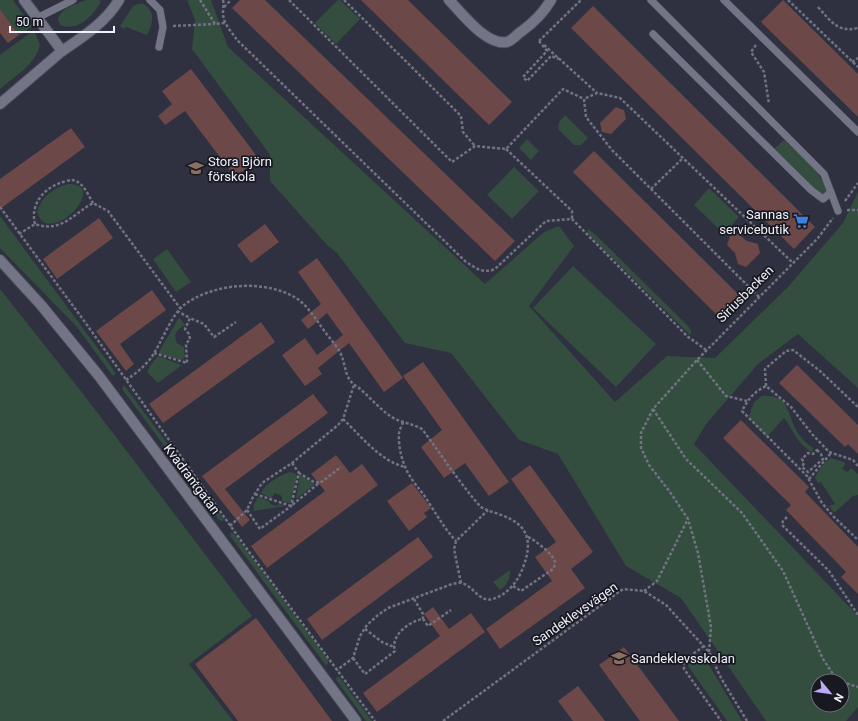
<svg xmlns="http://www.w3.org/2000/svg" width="858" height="721" viewBox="0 0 858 721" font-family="Roboto,sans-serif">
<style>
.green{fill:#334d3e;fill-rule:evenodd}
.building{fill:#6c4948}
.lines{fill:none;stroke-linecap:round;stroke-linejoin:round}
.service-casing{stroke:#4b4c59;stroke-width:8}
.minor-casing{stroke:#4b4c59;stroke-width:12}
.path{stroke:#727382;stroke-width:2.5;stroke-dasharray:3 2;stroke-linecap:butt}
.service{stroke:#737587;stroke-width:7}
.minor{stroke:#737587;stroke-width:10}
.labels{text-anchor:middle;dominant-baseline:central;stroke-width:3.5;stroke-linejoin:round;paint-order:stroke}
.poi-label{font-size:13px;fill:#f0f1fc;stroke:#181920;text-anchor:start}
.street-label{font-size:13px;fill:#f0f1fc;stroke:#181920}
</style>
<rect width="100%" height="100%" fill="#2f3040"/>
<g class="green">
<path d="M0,0h13l19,27 -10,7 -3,1 -19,-26z"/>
<path d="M86,0h14l1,2c-9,14 -22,30 -41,23l-2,-6c4,-12 17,-14 28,-19z"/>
<path d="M187,0h24l17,47 257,237 59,-52 15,-6 15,20 -45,60 86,96 52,-46 48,2 73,-71 55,-64 15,-31v196l-60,-54 -40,30 -51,59 -13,21 164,172v91l-12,14h-80l-85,-123 -55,-32 -68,-112 -39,-14 -68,-87 -46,-10 -68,-90 -10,-8 -57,-64v-26l-78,-106 3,-29zM818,681h24v24h-24z"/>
<path d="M338,0h2l20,19 -24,25 -21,-21z"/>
<path d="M138,4h6c12,9 9,19 3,31l-21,-8 -3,2 -3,-3 13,-20z"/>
<path d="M34,30l6,15c-4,19 -26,32 -40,44v-34z"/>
<path d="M565,115l23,23 -7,7h-7l-16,-16 1,-7z"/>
<path d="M527,139l12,12 -8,9 -12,-12z"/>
<path d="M784,140c15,15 40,32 43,54l-4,4 -49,-49z"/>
<path d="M514,167l25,24 -27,28 -25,-24z"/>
<path d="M68,184c44,-1 -20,66 -31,28 4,-15 16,-24 31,-28z"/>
<path d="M709,188l30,29 -15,17 -30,-29z"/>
<path d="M0,216l113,153 3,5 -3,2 -1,-1 -35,-48 -77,-79z"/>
<path d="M588,229l8,6 93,92 2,4v3h-2l-102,-101z"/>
<path d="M167,249l24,33 -15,10 -23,-33z"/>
<path d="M573,266l83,78 -40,43 -83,-79z"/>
<path d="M0,289l84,106 168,221 -63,48 44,57h-233z"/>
<path d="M180,318l5,7c-9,5 -12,9 -8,18l7,4 1,10 -3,3 -21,-6 -2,-2 19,-33z"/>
<path d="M158,356l24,9 -24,18 -11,-11 3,-6z"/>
<path d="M124,385l100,135 -1,1 -4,-1 -97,-131z"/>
<path d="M762,396c27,-2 25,17 34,34 4,7 11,14 17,18v2l-2,2c-8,-6 -13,-11 -18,-20 -3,-5 -5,-10 -9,-14l-17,19 -12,-11 -6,-10 5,-14z"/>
<path d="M831,458l13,4 1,2 -3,5 6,3 3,-4 7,6v21l-5,1 -19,17 -5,-7 6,-2 -14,-22 -3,1 -3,-5c3,-7 9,-16 16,-20z"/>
<path d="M289,472l6,1 2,3 -6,25 -2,2 -7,-2v-5l-7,-3 -4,5 -10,-5c5,-10 18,-17 28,-21z"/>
<path d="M300,475l15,9 -19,15z"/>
<path d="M258,497l11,4 1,3 6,2 4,-2 5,2 -31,5v-6z"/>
<path d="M231,532l3,2 94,126v4l-3,1 -1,-2 -93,-126 -1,-3z"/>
<path d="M510,570c0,9 -2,14 -10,20l-7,-8z"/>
<path d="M702,653l40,68h-15l-39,-55v-2z"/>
<path d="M338,676l3,3 31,42h-6l-29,-40 -1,-2z"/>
</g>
<g class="building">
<path d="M240,0h25l250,241 -20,20 -263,-253z"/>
<path d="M361,0h47l104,102 -23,23z"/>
<path d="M783,0l75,74v43l-97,-95z"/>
<path d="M593,6l222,221 -21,22 -223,-221z"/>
<path d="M0,9l19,26 -11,8 -8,-10z"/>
<path d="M191,69l68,90 -24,18 -50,-66 -20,14 -7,-9 14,-12 -10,-13z"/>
<path d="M616,107l8,3 2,9 -15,15 -9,-2 -2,-9z"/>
<path d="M71,128l14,19 -85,62v-30z"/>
<path d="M594,151l149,148 -21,21 -149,-148z"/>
<path d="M99,218l14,20 -56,41 -14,-20z"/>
<path d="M265,224l14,18 -28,21 -14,-18z"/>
<path d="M738,234l9,7 11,3 2,9 -14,14 -8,-3 -3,-11 -8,-8 3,-9z"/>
<path d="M317,258l86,120 -19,14 -35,-49 -31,25 4,6 -17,12 -23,-31 23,-17 12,17 26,-20 -16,-22 -19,16 -7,-9 20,-16 -23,-32z"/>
<path d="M152,290l14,20 -46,34 14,20 -8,7 -30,-40z"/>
<path d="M261,322l14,20 -112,81 -14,-19z"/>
<path d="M423,362l86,120 -20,14 -24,-33 -21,15 -23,-31 21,-17 -39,-54z"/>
<path d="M797,365l61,60v29l-10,-10 -3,3 -66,-64z"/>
<path d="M313,394l15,19 -103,76 25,31 -8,7 -40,-51z"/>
<path d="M741,420l68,67 -4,5 53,55v47l-17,-17 5,-5 -60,-62 5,-5 -68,-67z"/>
<path d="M336,455l14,18 12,-9 16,21 -111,83 -16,-22 74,-55 -14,-17z"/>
<path d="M530,465l63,87 -22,17 14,19 -85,61 -14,-20 66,-48 -17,-24 21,-15 -45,-63z"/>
<path d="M412,483l19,25 -7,5 3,4 -18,14 -22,-30z"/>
<path d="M418,537l15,20 -111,83 -15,-21z"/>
<path d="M433,607l16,22 22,-16 14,19 -108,80 -14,-19 77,-57 -16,-22z"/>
<path d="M256,618l76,103h-94l-43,-57z"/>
<path d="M624,647l55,74h-39l-41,-56z"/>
<path d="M578,686l27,35h-32l-15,-20z"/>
</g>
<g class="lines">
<defs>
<g id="service">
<path d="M150,0l10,10 3,17 -4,20"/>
<path d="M651,0l173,174 14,37"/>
<path d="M724,0l134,132"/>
<path d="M37,18l36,-18"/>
<path d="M653,34l158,156 12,9 8,-7"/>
</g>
<g id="minor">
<path d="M24,0l38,51c21,-14 44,-29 57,-51"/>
<path d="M449,0c13,13 37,46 58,42 5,-1 10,-8 15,-11 11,-8 22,-19 29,-31"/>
<path d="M0,104l62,-53"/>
<path d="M0,260l41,45 58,71 257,345"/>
</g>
</defs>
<use href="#service" class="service-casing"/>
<use href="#minor" class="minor-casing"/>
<g class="path">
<path d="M200,0l15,24 10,-1"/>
<path d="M223,0c1,5 0,9 0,13 0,11 9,19 14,27l228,221c10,7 18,13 30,8l51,-48 26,-2 115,117 19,14"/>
<path d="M289,0l163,162 23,-16 31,3 57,-60 21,10"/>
<path d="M344,0l117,116 2,16 12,14"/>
<path d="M788,0l70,67"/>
<path d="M224,7l7,-7"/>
<path d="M818,7c13,14 19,26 40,21"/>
<path d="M173,26l42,-2"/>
<path d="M539,41l8,10 -24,26 4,4 24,-25 8,3"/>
<path d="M539,41l42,-41"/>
<path d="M544,45l53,48"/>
<path d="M756,45l-5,7 13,20 5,32"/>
<path d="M852,62l6,-4"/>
<path d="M506,149l66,62v8"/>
<path d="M651,189l32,-31"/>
<path d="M845,201l13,-18"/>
<path d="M0,207l82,111 165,231 128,172"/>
<path d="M847,210h11"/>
<path d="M35,224c-5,-19 8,-35 25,-41 3,-1 9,-3 12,-3 11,1 16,15 21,23"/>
<path d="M19,234l16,-10c26,9 37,-9 58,-21l15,8 72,97"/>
<path d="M759,297l-147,-147 -26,-33 -2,-18 13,-6 23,5 173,165"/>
<path d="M177,311l13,7"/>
<path d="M154,353l33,10 -1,-19 4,-5 -1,-5 -4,-5 5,-11 14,6 10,13 22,-15"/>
<path d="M697,360l29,36 21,5"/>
<path d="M126,380c9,-6 18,-13 25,-22 10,-14 20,-43 33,-53 29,-22 81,-26 112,-7 14,9 23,27 33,39 4,5 8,10 11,15 7,14 3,27 19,36 12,10 22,23 36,31 9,4 18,5 27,10 19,25 36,52 57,76 4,5 15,7 22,10 29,10 32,28 21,55 -5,13 -16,25 -29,29 -14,4 -20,-14 -32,-16 -2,-1 -6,1 -9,1l-64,24 -10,7 -11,10 -7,11 -7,22 -16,12"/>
<path d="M766,386l-1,-17 21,-18 7,-1 27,21 38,36"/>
<path d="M653,409l33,50 56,54 41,58 40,88 10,15 7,7"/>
<path d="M343,419c18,17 37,42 62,48"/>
<path d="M403,422c-1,4 -4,8 -4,12 -1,14 4,32 12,44 6,9 13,16 18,25 9,14 16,26 27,38"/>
<path d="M817,450l4,4 2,5 -15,13 -6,-5 2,-4 -2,-4 6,-6 5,1z"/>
<path d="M292,463l7,10"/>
<path d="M858,466l-5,-6 -24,-8 -17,-18 -21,-27 -25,-21c-12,6 -18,13 -24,25l65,65 15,27 11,13 25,24"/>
<path d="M809,479l22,-26"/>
<path d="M255,494l36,12 28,-23"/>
<path d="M247,510l13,19 31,-23 8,-33 15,9 6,1 21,-16"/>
<path d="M787,517l-4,4 -1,4 47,46 29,44"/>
<path d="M230,526l17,-16 6,-13 9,-14 30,-20 46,-38 5,-6 11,-34"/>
<path d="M461,583l-7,-34 2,-8 32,-31"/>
<path d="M513,586l8,5 32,-22c1,-2 2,-4 2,-7 -1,-7 -20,-22 -27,-25"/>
<path d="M644,591l13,-10 31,-62"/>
<path d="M414,599l9,15v5"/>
<path d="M365,629l17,13 12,5"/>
<path d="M704,646l-14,10 -6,8v5l37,52"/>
<path d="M709,652l2,-25 -13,-74 -10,-34 -18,-27 -21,-27 -8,-17v-15l12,-24 44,-49 121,-122 15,-20"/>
<path d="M353,658l12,16 30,-23c-5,-16 15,-30 28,-32l5,7 23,-16"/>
<path d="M842,682l16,5"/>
<path d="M443,721l180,-132 21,2 22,14 43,47 12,26 26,43"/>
</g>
<use href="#service" class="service"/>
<use href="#minor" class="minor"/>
</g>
<defs>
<symbol id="school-bare" viewBox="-9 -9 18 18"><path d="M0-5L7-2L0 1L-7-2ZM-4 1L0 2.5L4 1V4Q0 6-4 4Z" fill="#8d6e63" stroke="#181920" stroke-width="2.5" paint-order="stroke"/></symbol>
<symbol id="supermarket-bare" viewBox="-9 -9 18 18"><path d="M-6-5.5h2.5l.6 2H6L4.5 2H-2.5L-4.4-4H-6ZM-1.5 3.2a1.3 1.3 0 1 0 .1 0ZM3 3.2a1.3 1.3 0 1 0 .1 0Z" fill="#3f7fe0" stroke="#181920" stroke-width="2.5" paint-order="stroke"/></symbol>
</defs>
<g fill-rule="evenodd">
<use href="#school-bare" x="185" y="157" width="22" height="22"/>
<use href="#supermarket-bare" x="790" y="210" width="22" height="22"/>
<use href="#school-bare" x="608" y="647" width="22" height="22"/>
</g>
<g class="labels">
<g class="poi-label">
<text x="208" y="161">Stora Björn<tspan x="208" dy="15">förskola</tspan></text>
<text x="789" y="214" text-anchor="end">Sannas<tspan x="789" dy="15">servicebutik</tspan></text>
<text x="631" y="658">Sandeklevsskolan</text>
</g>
<g class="street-label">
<text transform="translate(745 294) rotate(-45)">Siriusbacken</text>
<text transform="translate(192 479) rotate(53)">Kvadrantgatan</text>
<text transform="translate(575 614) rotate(-35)">Sandeklevsvägen</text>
</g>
</g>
<g transform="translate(830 693) rotate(119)"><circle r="19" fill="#181920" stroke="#6e6f78"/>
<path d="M0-3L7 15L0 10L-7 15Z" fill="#bcaaf6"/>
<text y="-6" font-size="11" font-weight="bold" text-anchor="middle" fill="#f0f1fc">N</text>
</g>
<path d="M10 26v6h104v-6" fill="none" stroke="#f0f1fc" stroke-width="2"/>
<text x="16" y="26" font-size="12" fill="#f0f1fc" stroke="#181920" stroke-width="3" paint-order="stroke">50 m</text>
</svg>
